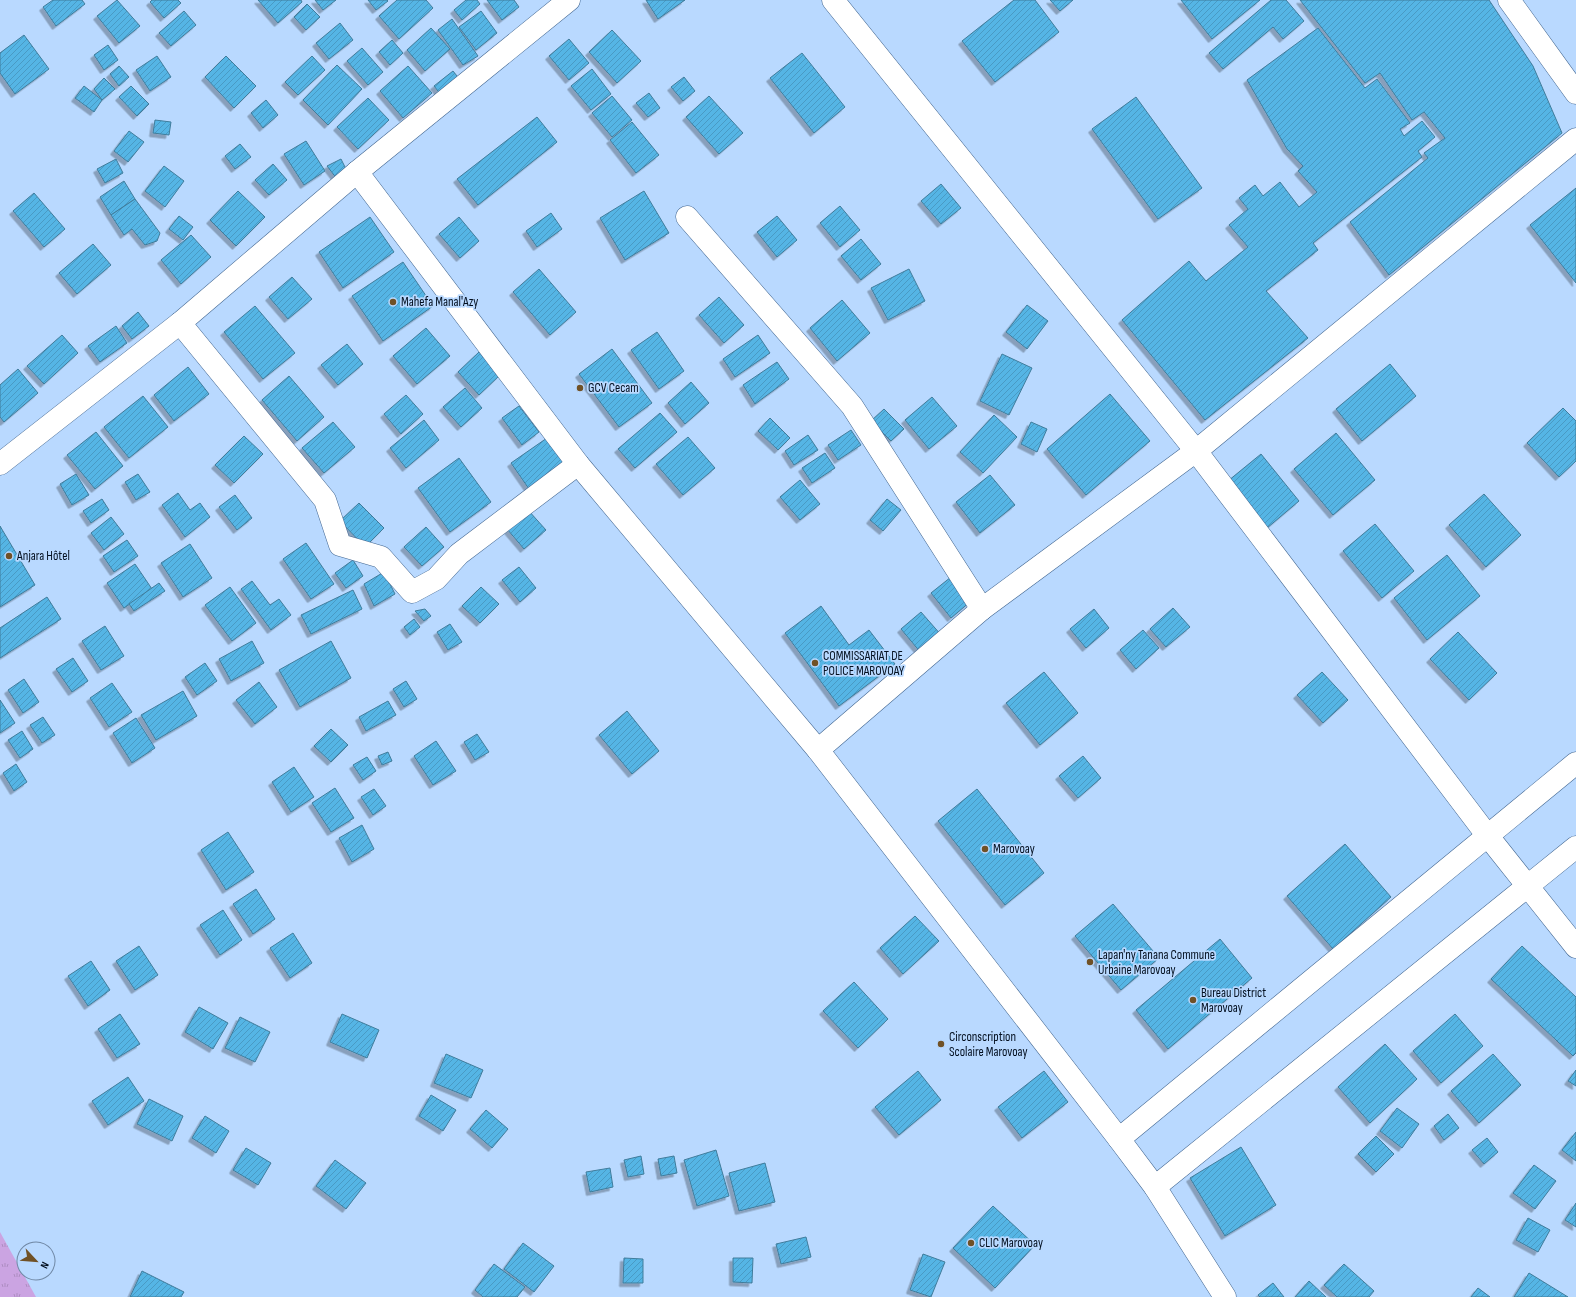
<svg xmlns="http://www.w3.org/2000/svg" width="1576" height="1297" viewBox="0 0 1576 1297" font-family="'Sofia Sans Condensed',sans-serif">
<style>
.grass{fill:url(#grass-tufts)}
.building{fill:url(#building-hatch);stroke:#407c9b;filter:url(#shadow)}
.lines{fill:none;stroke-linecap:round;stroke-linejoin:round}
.street-casing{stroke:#436791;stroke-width:23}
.street{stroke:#fff;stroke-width:22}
.poi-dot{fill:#705126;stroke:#b9d9ff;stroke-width:1.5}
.labels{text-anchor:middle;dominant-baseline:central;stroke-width:3.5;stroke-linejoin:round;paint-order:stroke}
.poi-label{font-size:13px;fill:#030f1f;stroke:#b9d9ff;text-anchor:start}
</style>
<defs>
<pattern id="grass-tufts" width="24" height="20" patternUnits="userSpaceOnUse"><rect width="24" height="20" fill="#cba4e2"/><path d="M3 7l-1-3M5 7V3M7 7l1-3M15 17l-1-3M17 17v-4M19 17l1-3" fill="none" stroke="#ad8cc1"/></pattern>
<pattern id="building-hatch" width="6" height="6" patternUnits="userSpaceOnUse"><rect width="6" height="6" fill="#55b5e5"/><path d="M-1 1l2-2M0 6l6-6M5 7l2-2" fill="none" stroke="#489ac4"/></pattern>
<filter id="shadow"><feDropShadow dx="-3.5" dy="3.5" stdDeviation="0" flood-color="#0004"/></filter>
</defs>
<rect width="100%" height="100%" fill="#b9d9ff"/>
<path class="grass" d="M0,1232l36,65h-36z"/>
<g class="building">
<path d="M53,0h29l3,4 -29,22 -13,-19z"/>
<path d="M117,0l23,26 -21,17 -22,-27z"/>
<path d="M152,0h26l3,3 -17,15 -14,-16z"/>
<path d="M258,0h43l1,2 -24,21z"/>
<path d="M315,0h21l-13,10z"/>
<path d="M368,0h19l1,1 -12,9z"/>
<path d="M397,0h29l7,8 -34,31 -20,-23z"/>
<path d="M466,0h11l3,4 -18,16 -8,-10z"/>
<path d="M487,0h27l5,7 -17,13z"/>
<path d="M646,0h39l-27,19z"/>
<path d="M1014,0h21l24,32 -64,50 -33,-41z"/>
<path d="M1050,0h23l-13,11z"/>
<path d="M1181,0h79l-48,39z"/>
<path d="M1271,0h15l18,21 -21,18 -10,-12 -50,42 -14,-16z"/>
<path d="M1300,0h189l44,66 29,67 -173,142 -39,-53 78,-64 -4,-5 21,-15 -21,-26 -12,8 -32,-47 -15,10z"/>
<path d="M307,4l13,13 -14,13 -12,-13z"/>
<path d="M184,11l12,14 -25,21 -12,-13z"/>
<path d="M481,11l16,22 -21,17 -17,-23z"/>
<path d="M452,19l26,37 -15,9 -25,-35z"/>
<path d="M340,23l13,17 -24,19 -13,-16z"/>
<path d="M431,28l19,21 -25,22 -18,-21z"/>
<path d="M1318,28l47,60 12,-9 33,44 -10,6 4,7 18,-15 13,16 -17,14 4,6 -109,86 5,7 -52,41 42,47 -103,82 -83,-100 67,-59 17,20 42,-34 -19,-22 19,-16 -9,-11 16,-13 8,11 17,-14 19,25 18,-15 -19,-21 5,-5 -16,-17 -40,-69z"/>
<path d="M612,30l29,31 -24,22 -28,-31z"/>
<path d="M24,35l25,34 -34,25 -15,-21v-20z"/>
<path d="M569,39l20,24 -20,17 -20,-24z"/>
<path d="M392,40l11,13 -13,12 -11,-13z"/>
<path d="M108,45l10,15 -14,10 -10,-15z"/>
<path d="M362,48l21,24 -15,13 -21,-24z"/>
<path d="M802,53l43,54 -31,26 -44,-55z"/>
<path d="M157,56l14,21 -21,14 -14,-21z"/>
<path d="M226,56l30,30 -22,22 -29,-31z"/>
<path d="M312,56l13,14 -27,25 -13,-13z"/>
<path d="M337,65l25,24 -34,36 -25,-25z"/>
<path d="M119,66l10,11 -10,9 -9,-12z"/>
<path d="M408,66l24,27 -29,25 -23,-27z"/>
<path d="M592,69l19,25 -20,16 -20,-24z"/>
<path d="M453,71l8,10 -19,15 -8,-10z"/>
<path d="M684,77l11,14 -12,10 -12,-14z"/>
<path d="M104,78l11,11 -13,11 -8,-11z"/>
<path d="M84,86l18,14 -8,12 -19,-14z"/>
<path d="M131,86l18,18 -12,12 -18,-19z"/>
<path d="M649,93l11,15 -12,9 -12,-14z"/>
<path d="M612,96l20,24 -20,17 -20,-24z"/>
<path d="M709,96l34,37 -24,21 -33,-37z"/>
<path d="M1136,97l66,91 -44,31 -66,-90z"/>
<path d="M368,98l21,22 -31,29 -21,-22z"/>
<path d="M266,100l12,15 -15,13 -12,-15z"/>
<path d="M537,117l20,25 -79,63 -21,-26z"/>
<path d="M155,120l16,2 -2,13 -16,-2z"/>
<path d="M632,122l27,33 -23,18 -26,-33z"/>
<path d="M129,131l15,11 -16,20 -14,-11z"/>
<path d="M306,141l19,30 -21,14 -20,-31z"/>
<path d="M240,144l11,13 -16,12 -10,-13z"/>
<path d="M116,159l7,14 -18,10 -8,-14z"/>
<path d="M341,159l7,14 -11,6 -10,-13z"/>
<path d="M273,164l14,16 -18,15 -14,-15z"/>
<path d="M164,166l20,15 -19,26 -20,-16z"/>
<path d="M124,181l11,18 -24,16 -11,-18z"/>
<path d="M941,184l20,24 -20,16 -20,-23z"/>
<path d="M1576,188v95l-46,-58z"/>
<path d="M238,191l27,26 -29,29 -26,-26z"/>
<path d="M644,191l25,42 -44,27 -25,-42z"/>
<path d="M34,193l31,36 -21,18 -31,-36z"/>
<path d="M135,199l25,34 -3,8 -12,4 -13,-16 -8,6 -13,-20z"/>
<path d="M840,206l20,24 -20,17 -20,-24z"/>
<path d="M551,213l11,16 -25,18 -11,-16z"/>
<path d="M179,216l14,11 -10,13 -14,-11z"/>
<path d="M777,216l20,24 -20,17 -20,-25z"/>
<path d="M370,217l24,35 -51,36 -24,-36z"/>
<path d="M459,217l20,24 -19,17 -21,-24z"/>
<path d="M191,235l20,22 -30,27 -20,-24z"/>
<path d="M861,239l20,25 -20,16 -20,-24z"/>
<path d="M93,244l18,21 -34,29 -18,-21z"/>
<path d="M403,262l30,44 -50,35 -31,-45z"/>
<path d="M539,269l37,43 -26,23 -37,-43z"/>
<path d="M909,269l16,32 -37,19 -17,-32z"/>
<path d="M292,277l20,22 -24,20 -19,-22z"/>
<path d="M719,297l25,28 -20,18 -25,-28z"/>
<path d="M842,300l28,33 -33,28 -27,-33z"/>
<path d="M1027,305l21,16 -21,28 -21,-17z"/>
<path d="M255,306l40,47 -32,26 -39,-47z"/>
<path d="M138,312l11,14 -17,13 -10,-13z"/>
<path d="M116,326l11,17 -27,19 -12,-16z"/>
<path d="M426,328l24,28 -33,28 -24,-28z"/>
<path d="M657,332l27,39 -25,18 -28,-39z"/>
<path d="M62,335l16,18 -34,31 -17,-18z"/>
<path d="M758,335l12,18 -35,24 -12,-18z"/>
<path d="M347,344l16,20 -25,21 -17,-20z"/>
<path d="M612,349l40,54 -33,24 -40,-53z"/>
<path d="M479,352l21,23 -21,20 -21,-23z"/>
<path d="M1002,354l30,14 -23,47 -29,-14z"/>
<path d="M777,362l12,17 -34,25 -12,-19z"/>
<path d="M1390,364l26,32 -54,45 -26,-32z"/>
<path d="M188,367l21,27 -35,27 -20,-26z"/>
<path d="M18,369l20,24 -34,29 -4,-5v-32z"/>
<path d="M289,376l35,41 -27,24 -35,-41z"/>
<path d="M691,382l18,21 -24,21 -17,-21z"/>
<path d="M465,388l17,20 -21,19 -18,-20z"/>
<path d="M1110,394l40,47 -64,54 -39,-46z"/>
<path d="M406,395l17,19 -22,20 -17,-20z"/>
<path d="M143,396l25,31 -39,31 -25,-31z"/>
<path d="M932,397l25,29 -28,23 -24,-29z"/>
<path d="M519,406l20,26 -17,13 -20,-27z"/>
<path d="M1563,408l13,13v40l-17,16 -32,-34z"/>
<path d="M884,409l20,20 -13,12 -20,-20z"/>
<path d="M660,413l17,19 -42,36 -17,-19z"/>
<path d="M994,415l23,22 -34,36 -23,-21z"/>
<path d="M770,418l20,20 -12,12 -20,-19z"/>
<path d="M424,420l15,20 -33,28 -16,-20z"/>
<path d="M333,422l22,25 -31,26 -22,-25z"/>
<path d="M1031,422l16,7 -10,23 -16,-8z"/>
<path d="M851,430l10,15 -23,15 -10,-15z"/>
<path d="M96,432l27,34 -28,23 -28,-34z"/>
<path d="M1336,433l39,47 -42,35 -39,-46z"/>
<path d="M808,435l10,15 -24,15 -9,-14z"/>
<path d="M244,436l19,18 -29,29 -19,-18z"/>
<path d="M688,437l27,31 -32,27 -27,-31z"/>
<path d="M547,438l18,25 -36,26 -18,-26z"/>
<path d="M825,453l10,15 -23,15 -10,-15z"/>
<path d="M1261,454l38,47 -32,27 -39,-47z"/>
<path d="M459,458l32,44 -41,30 -32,-44z"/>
<path d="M76,474l13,21 -17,10 -12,-21z"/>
<path d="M138,474l12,18 -14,8 -11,-18z"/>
<path d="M990,475l25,30 -35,28 -24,-31z"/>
<path d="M800,480l20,24 -20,16 -20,-23z"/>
<path d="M178,493l12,17 10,-7 10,14 -25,20 -23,-32z"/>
<path d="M1484,494l37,41 -35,32 -37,-42z"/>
<path d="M235,495l17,23 -15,12 -18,-23z"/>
<path d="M102,499l7,11 -18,13 -8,-12z"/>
<path d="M887,499l14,11 -18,21 -13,-11z"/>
<path d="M359,503l25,25 -19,19 -25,-26z"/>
<path d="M528,510l18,20 -22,19 -17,-20z"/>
<path d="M111,517l13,17 -20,16 -13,-17z"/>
<path d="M1375,524l39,47 -32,27 -39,-47z"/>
<path d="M0,526l35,59 -35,22z"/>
<path d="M426,527l18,20 -22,19 -18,-19z"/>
<path d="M127,540l11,16 -24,16 -11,-16z"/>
<path d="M306,543l28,41 -23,15 -28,-40z"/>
<path d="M190,544l22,34 -29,19 -22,-34z"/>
<path d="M1447,555l33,41 -53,44 -33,-42z"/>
<path d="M353,560l10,16 -17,12 -11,-15z"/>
<path d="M135,564l17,25 -28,19 -17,-25z"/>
<path d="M519,567l17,21 -16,14 -18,-22z"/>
<path d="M384,572l11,22 -21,12 -10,-22z"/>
<path d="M951,577l20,24 -20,17 -20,-25z"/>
<path d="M252,581l18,24 9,-6 12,16 -20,15 -30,-41z"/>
<path d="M159,583l6,8 -31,20 -5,-7z"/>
<path d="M230,587l26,36 -24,18 -27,-36z"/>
<path d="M481,587l18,17 -19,19 -18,-17z"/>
<path d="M353,590l9,19 -51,25 -10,-19z"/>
<path d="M47,597l14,22 -61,39v-30z"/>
<path d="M821,606l28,39 20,-15 26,34 -56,42 -54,-73z"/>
<path d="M1173,608l17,19 -24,20 -16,-18z"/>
<path d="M425,609l6,7 -7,5 -9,-10z"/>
<path d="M1094,609l15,19 -23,20 -16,-19z"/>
<path d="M921,612l21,24 -21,17 -20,-24z"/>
<path d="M414,619l6,8 -10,8 -6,-8z"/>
<path d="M450,624l12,18 -14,8 -11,-18z"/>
<path d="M105,626l19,30 -23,14 -19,-29z"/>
<path d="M1143,630l16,18 -23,21 -16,-19z"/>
<path d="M1458,632l39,41 -28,27 -39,-41z"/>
<path d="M252,641l12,22 -33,18 -12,-22z"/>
<path d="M331,641l20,37 -51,29 -21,-37z"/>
<path d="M73,658l15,23 -16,11 -16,-23z"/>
<path d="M205,663l12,18 -20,14 -12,-18z"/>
<path d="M1044,672l34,41 -38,32 -34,-42z"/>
<path d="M1322,672l26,28 -25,23 -26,-28z"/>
<path d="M24,679l15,23 -16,11 -15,-23z"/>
<path d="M406,681l11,18 -13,8 -11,-18z"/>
<path d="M259,682l18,25 -22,17 -19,-24z"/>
<path d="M112,683l20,29 -23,15 -19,-29z"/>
<path d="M183,691l14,25 -41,24 -15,-25z"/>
<path d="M0,700l15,23 -15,10z"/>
<path d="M388,701l8,14 -30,16 -7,-14z"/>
<path d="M627,711l32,40 -27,23 -33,-39z"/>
<path d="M43,717l12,18 -13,8 -12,-18z"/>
<path d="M136,718l19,30 -23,15 -19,-30z"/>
<path d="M331,729l17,16 -17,17 -17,-16z"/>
<path d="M22,731l11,18 -13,9 -12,-18z"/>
<path d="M477,734l12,18 -14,8 -11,-18z"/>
<path d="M436,741l20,30 -23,14 -19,-29z"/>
<path d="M388,752l4,9 -10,4 -4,-9z"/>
<path d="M1083,756l18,22 -23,20 -19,-22z"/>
<path d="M367,757l9,14 -13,9 -10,-15z"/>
<path d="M16,764l11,18 -13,9 -11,-18z"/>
<path d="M294,767l20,30 -23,15 -19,-30z"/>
<path d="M335,788l19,30 -23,14 -19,-29z"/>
<path d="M374,789l12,17 -13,9 -12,-18z"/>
<path d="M977,789l67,84 -39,32 -67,-84z"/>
<path d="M362,825l12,24 -22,13 -13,-24z"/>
<path d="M228,832l26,40 -28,18 -25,-40z"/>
<path d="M1345,844l46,53 -58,52 -46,-53z"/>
<path d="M256,889l19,30 -22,15 -20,-30z"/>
<path d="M1113,904l46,54 -38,32 -46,-54z"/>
<path d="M223,910l19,30 -22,15 -20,-30z"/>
<path d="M915,916l24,25 -36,33 -23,-26z"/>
<path d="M293,933l19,30 -22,15 -20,-30z"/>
<path d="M1220,939l32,39 -84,71 -32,-39z"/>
<path d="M139,946l19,29 -23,15 -19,-29z"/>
<path d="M1522,946l54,51v56l-3,3 -82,-77z"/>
<path d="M91,961l19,29 -22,16 -20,-30z"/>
<path d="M854,982l34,37 -30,29 -35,-37z"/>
<path d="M199,1007l29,16 -15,26 -28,-17z"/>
<path d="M120,1014l20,30 -23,14 -19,-29z"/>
<path d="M342,1014l37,16 -12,28 -37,-16z"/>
<path d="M1455,1014l28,32 -42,37 -28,-32z"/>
<path d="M240,1017l30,15 -15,30 -30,-14z"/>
<path d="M1385,1044l32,35 -47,44 -32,-36z"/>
<path d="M446,1054l37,16 -12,28 -37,-15z"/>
<path d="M1493,1054l28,31 -42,38 -28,-32z"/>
<path d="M1576,1070v16l-8,-5z"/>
<path d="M918,1071l23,29 -42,35 -24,-28z"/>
<path d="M1044,1071l24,31 -46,36 -24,-31z"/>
<path d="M128,1077l16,24 -36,24 -16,-24z"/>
<path d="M431,1095l25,15 -13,21 -24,-15z"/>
<path d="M149,1099l34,17 -11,25 -35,-17z"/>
<path d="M1397,1108l22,16 -17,24 -22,-17z"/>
<path d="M486,1110l22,19 -16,19 -22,-19z"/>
<path d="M1448,1114l11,14 -15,12 -10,-14z"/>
<path d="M205,1116l24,15 -13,22 -24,-15z"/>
<path d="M1576,1132v29l-14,-11z"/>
<path d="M1376,1136l18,18 -18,18 -18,-18z"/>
<path d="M1487,1138l11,14 -14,12 -12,-14z"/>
<path d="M1241,1147l35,58 -51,31 -35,-58z"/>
<path d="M246,1148l25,15 -13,22 -25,-15z"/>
<path d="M716,1150l13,46 -32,10 -13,-46z"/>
<path d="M641,1156l3,18 -16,3 -4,-17z"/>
<path d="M674,1156l3,17 -16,3 -3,-17z"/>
<path d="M335,1160l31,23 -20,26 -30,-23z"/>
<path d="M765,1163l10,39 -36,9 -10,-38z"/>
<path d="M1534,1165l22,16 -21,28 -22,-16z"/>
<path d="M610,1168l3,19 -23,5 -4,-20z"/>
<path d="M1576,1203v24l-11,-7z"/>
<path d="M993,1206l42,39 -40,43 -42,-40z"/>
<path d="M1528,1218l22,12 -12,22 -22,-12z"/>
<path d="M806,1237l5,20 -30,7 -5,-20z"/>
<path d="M523,1243l31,23 -20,26 -30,-23z"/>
<path d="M923,1254l22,8 -14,35 -21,-7z"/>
<path d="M624,1258l19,1v24h-20z"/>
<path d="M733,1258h20l-1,25 -19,-1z"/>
<path d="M494,1264l31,23 -8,10h-34l-8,-7z"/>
<path d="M1344,1264l30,27 -5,6h-32l-13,-12z"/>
<path d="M142,1271l42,21 -3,5h-51z"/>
<path d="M1529,1273l39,24h-54z"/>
<path d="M1309,1281l17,16h-31z"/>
<path d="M1273,1283l11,14h-24l-2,-2z"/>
<path d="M1478,1288l12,9h-19z"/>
</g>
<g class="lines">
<defs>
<g id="street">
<path d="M833,0l363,451 291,384 89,112"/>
<path d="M1509,0l67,93"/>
<path d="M357,172l221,292 240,286 301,389 36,48 70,110"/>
<path d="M687,217l165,189 130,203"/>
<path d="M180,323l145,177 15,45 41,12 31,35 24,-13 23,-25 119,-90"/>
<path d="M0,464l180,-141 177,-151 212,-172"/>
<path d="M818,750l164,-141 214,-158 380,-312"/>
<path d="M1119,1139l457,-376"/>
<path d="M1155,1187l421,-340"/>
</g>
</defs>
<use href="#street" class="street-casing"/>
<use href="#street" class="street"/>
</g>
<g class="poi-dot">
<circle cx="393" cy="302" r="4"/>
<circle cx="580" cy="388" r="4"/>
<circle cx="9" cy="556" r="4"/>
<circle cx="815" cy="663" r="4"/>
<circle cx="985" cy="849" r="4"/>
<circle cx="1090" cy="962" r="4"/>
<circle cx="1193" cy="1000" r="4"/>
<circle cx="941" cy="1044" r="4"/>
<circle cx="971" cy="1243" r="4"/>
</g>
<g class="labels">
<g class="poi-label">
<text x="401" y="302">Mahefa Manal'Azy</text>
<text x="588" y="388">GCV Cecam</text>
<text x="17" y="556">Anjara Hôtel</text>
<text x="823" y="656">COMMISSARIAT DE<tspan x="823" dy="15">POLICE MAROVOAY</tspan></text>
<text x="993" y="849">Marovoay</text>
<text x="1098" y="955">Lapan'ny Tanana Commune<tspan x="1098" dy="15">Urbaine Marovoay</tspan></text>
<text x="1201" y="993">Bureau District<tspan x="1201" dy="15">Marovoay</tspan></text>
<text x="949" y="1037">Circonscription<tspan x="949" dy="15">Scolaire Marovoay</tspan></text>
<text x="979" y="1243">CLIC Marovoay</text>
</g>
</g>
<g transform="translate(36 1261) rotate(116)"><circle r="19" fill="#b9d9ff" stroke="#7088a5"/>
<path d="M0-3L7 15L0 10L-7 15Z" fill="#705126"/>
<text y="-6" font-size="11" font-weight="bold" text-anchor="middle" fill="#030f1f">N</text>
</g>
</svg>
